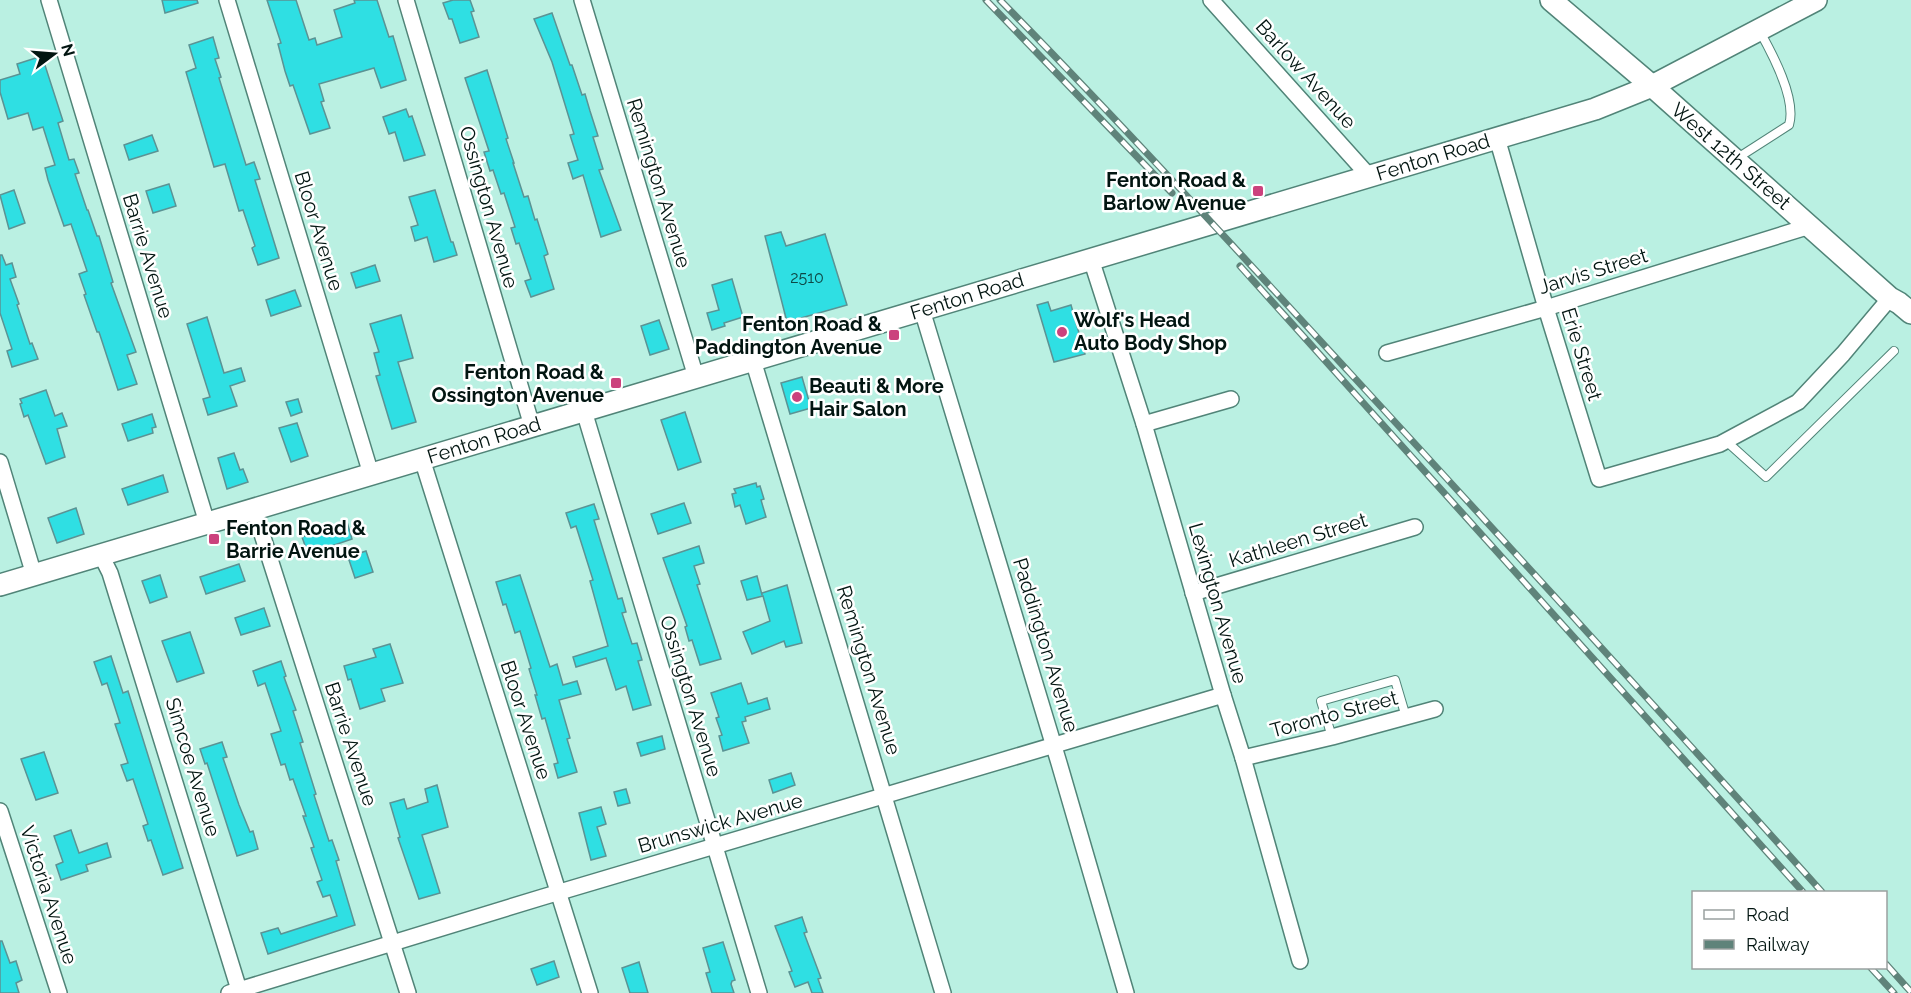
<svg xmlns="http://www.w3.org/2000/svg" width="1911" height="993" viewBox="0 0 1911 993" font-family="Raleway,sans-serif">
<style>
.building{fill:#2fdfe3;stroke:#5b9394;stroke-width:1.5}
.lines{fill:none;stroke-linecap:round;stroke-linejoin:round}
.lane-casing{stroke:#518478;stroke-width:10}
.street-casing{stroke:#518478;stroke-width:18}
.secondary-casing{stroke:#518478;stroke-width:24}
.lane{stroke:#fff;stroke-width:8}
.street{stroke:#fff;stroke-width:15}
.secondary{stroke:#fff;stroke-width:21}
.rail-casing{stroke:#5f837a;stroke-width:7}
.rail{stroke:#fff;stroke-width:4.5;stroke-dasharray:14;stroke-linecap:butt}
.poi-dot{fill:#cb427d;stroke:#fff;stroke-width:2}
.labels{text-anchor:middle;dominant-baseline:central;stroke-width:5;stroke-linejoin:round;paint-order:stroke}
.number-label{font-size:16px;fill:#0d4846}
.street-label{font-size:20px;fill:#021511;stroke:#fff}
.poi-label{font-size:20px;font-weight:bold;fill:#021511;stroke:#fff;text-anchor:end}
</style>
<rect width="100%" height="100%" fill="#baf0e2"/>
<g class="building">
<path d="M162,0h35l1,3 -33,10z"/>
<path d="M267,0h29l13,40 6,-2 2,7 25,-8 -8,-27 21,-7 -1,-3h23l12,37 4,-1 13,44 -25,8 -7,-20 -55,16 5,17 -3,1 9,26 -20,6 -17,-49 -3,1 -5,-15 -7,-27 3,-1z"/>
<path d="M453,0h17l4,11 -3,1 8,25 -19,6 -8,-24h-3l-6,-16z"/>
<path d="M552,13l18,52h2l10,30 3,-1 5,17 8,25 -5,1 10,32 -4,1 22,60 -20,7 -18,-62 -10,4 -5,-16 10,-3 -8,-25 4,-1 -22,-72 -18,-43z"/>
<path d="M213,37l6,21 -4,1 6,18 -2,1 27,87 8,-3 6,17 -5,1 24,78 -21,7 -6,-17 3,-2 -12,-36 -4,1 -14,-47 -11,3 -28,-95 10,-4 -7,-23z"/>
<path d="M42,56l21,65 -5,2 11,37 5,-1 5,14 -4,1 12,36h1l9,26h2l14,46 -2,1 25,69 -9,3 10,29 -19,6 -19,-58h-2l-13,-37 2,-1 -7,-20 8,-3 -16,-47 -7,2 -16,-46 -3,-12 10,-3 -12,-38 -10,3 -5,-17 -20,6 -8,-27v-12l20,-6 -3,-10z"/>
<path d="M487,70l21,68 -2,1 8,24h-1l11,34 4,-1 7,24 2,-1 11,35 -4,2 10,33 -23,8 -6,-16 6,-2 -12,-36 -3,1 -5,-16 4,-1 -11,-34 -3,1 -8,-24 -3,1 -6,-19 5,-1 -24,-73z"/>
<path d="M406,109l3,8 3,-1 13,39 -21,6 -9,-29 -6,2 -6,-17z"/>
<path d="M152,135l6,16 -29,9 -5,-15z"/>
<path d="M169,184l7,22 -23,7 -7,-22z"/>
<path d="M14,190l11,33 -16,6 -9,-34z"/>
<path d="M435,190l16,52h2l4,13 -23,7 -7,-25 -12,4 -4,-14 7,-2 -9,-28z"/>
<path d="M781,232l5,14 39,-12 22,71 -60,17 -22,-86z"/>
<path d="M0,255h2l4,10 6,-2 4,14 -6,2 9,25 -2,1 13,39 2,-1 6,16 -26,8 -5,-16 5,-2 -12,-36z"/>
<path d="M375,265l5,16 -24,7 -5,-15z"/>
<path d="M732,279l11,38 -19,6 1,3 -13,4 -5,-17 12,-3 -7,-25z"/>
<path d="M295,290l6,16 -30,10 -5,-16z"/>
<path d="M1048,302l3,9 20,-6 14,49 -31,8 -17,-57z"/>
<path d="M401,315l12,43 -15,4 18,60 -24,7 -16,-53 4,-1 -6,-22 5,-1 -9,-28z"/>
<path d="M207,317l17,56 17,-5 4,13 -15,5 7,20 -29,9 -5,-16 7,-2 -23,-73z"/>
<path d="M659,320l10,29 -19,6 -9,-29z"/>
<path d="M802,377l9,31 -21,6 -9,-31z"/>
<path d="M46,390l9,26 7,-3 5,13 -10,3 8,28 -19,7 -18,-49 -4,2 -4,-13 2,-1 -2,-4z"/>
<path d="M298,399l4,13 -11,4 -5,-14z"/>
<path d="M685,412l16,50 -23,8 -17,-50z"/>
<path d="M152,414l4,13 -4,1 1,5 -25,8 -6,-17z"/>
<path d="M297,423l11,33 -17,6 -12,-34z"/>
<path d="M234,453l6,17 3,-1 5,13 -21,7 -9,-31z"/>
<path d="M163,475l5,17 -40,13 -6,-16z"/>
<path d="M756,483l1,4 3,-1 4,13 -3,1 5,17 -20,7 -6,-19 -5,2 -3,-13 4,-1 -2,-4z"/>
<path d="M684,503l7,20 -33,11 -7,-20z"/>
<path d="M594,504l5,15 -5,1 24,79 4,-1 4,14 -4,1 10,31 5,-1 5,17 -4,1 13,44 -18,5 -7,-24 -10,4 -10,-32 -30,9 -3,-10 35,-11 -18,-65 3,-1 -17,-54 -5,2 -5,-15z"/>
<path d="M76,508l8,26 -27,9 -9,-25z"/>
<path d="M347,522l5,17 -44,15 -6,-17z"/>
<path d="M699,546l5,17 -10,3 6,18 -3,1 24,74 -21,6 -8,-25 -3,1 -4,-14 2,-1 -24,-68z"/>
<path d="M366,551l7,21 -18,6 -7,-21z"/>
<path d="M239,564l6,17 -39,13 -6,-17z"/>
<path d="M160,575l7,22 -17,6 -8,-22z"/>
<path d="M520,575l30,92 7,-3 6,21 14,-4 4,13 -22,6 11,38 -3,1 10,33 -19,6 -4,-14 4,-1 -13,-45 -3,1 -7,-24h2l-8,-26 2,-1 -11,-37 -5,2 -9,-29 -3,1 -7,-23z"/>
<path d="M757,576l5,19v-2l25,-8 15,58 -16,4 -2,-6 -32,13 -9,-22 27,-11 -7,-25 -16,4 -6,-19z"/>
<path d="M264,608l6,18 -29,9 -6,-17z"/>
<path d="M190,632l14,41 -27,9 -15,-41z"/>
<path d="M390,644l13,39 -22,6 4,12 -25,8 -9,-30 -3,1 -4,-14 32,-9 -3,-8z"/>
<path d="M111,656l12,37 5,-2 55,177 -20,7 -12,-35 -3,1 -5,-15 5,-2 -15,-45 -6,2 -6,-16 7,-2 -13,-39 5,-1 -13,-40 -5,2 -8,-23z"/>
<path d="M281,661l5,15 -2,1 12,33 -3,1 10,31 -3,1 16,51 -2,1 15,46 3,-1 7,20 -3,1 19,64 -87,29 -7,-21 17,-5 3,6 56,-18 -7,-21 -7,2 -6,-15 5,-2 -11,-32 3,-1 -11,-31h3l-13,-37 -3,1 -5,-16 -4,1 -10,-31 10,-3 -16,-48 -7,3 -5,-15z"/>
<path d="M741,683l7,21 19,-6 3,11 -25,8 1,4 -4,1 7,21 -26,8 -4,-15 3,-1 -6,-17 3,-1 -8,-24z"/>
<path d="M662,736l3,13 -24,7 -4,-13z"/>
<path d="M222,742l5,15 -4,1 16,47 11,27 3,-1 5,18 -21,7 -30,-93 -2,1 -5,-15z"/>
<path d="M44,752l14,41 -22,7 -15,-41z"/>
<path d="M791,773l4,12 -22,8 -4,-13z"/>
<path d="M437,785l11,42 -26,8 18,58 -21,6 -21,-61 2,-1 -10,-34 14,-4 3,10 21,-7 -3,-13z"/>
<path d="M626,789l4,14 -12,3 -4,-14z"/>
<path d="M601,807l5,17 -9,3 9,29 -15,4 -12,-47z"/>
<path d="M71,830l8,23 28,-10 4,14 -25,8 2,6 -27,9 -5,-15 7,-3 -9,-26z"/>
<path d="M802,917l5,15 -3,1 17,45 -3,1 5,14h-11l-4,-11 -13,5 -6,-15 3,-1 -17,-45z"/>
<path d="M0,941h2l8,22 6,-2 6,19 -6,3 3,10h-19z"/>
<path d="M723,942l12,38 -3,1 -1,3 3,9h-22l-6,-20 4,-1 -7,-24z"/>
<path d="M554,961l5,16 -22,8 -6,-16z"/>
<path d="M639,962l9,31h-18l-8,-25z"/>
</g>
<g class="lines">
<defs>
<g id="lane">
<path d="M1736,159l53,-34c8,-26 -17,-72 -30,-95"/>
<path d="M1726,441l40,36 128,-126"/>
<path d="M1332,737l-11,-36 74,-21 11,37"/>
</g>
<g id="street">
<path d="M49,0l158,523"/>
<path d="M227,0l144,474"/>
<path d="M406,0l126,426"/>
<path d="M582,0l114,377"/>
<path d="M1211,0l158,176"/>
<path d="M1497,138l49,170 53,171 121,-35 78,-42 45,-48 47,-56"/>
<path d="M1091,259l53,165 79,271 20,63 57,203"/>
<path d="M922,310l137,453 67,230"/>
<path d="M1387,353l159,-45 264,-82"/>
<path d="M753,360l190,633"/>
<path d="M584,411l175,582"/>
<path d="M1144,424l87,-25"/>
<path d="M422,459l168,534"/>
<path d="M0,462l34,113"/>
<path d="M254,509l154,484"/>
<path d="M101,555l9,18 130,420"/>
<path d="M1193,593l222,-66"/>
<path d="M1243,758l89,-21 103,-28"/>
<path d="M0,811l59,182"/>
<path d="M229,993l314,-96 680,-202"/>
</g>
<g id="secondary">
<path d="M1551,0l101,86 238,212 9,5 12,10"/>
<path d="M0,585l1595,-476 57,-23 164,-86"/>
</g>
</defs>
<use href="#lane" class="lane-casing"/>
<use href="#street" class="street-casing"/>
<use href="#secondary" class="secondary-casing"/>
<use href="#lane" class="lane"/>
<use href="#street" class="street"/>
<use href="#secondary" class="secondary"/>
<defs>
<g id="rail">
<path d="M986,0l186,193"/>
<path d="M1000,0c120,122 235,248 350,373 159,173 316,345 472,519"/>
<path d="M1240,266l563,626"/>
<path d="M1886,964l25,28"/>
<path d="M1871,968l23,25"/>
</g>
</defs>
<use href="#rail" class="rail-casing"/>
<use href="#rail" class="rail"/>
</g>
<g class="poi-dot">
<rect x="1252" y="185" width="12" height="12" rx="3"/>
<circle cx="1062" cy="332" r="6"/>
<rect x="888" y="329" width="12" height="12" rx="3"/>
<rect x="610" y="377" width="12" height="12" rx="3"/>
<circle cx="797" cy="397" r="6"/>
<rect x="208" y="533" width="12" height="12" rx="3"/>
</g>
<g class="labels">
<g class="number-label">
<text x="807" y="277">2510</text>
</g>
<g class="street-label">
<text transform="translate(1306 74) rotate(48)">Barlow Avenue</text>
<text transform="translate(1731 156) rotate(41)">West 12th Street</text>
<text transform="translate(1433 157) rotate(-17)">Fenton Road</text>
<text transform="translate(659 183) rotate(73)">Remington Avenue</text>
<text transform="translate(489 207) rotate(74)">Ossington Avenue</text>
<text transform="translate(319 231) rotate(73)">Bloor Avenue</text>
<text transform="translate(148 256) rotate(73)">Barrie Avenue</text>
<text transform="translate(1593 271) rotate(-17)">Jarvis Street</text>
<text transform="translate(967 296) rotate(-17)">Fenton Road</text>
<text transform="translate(1582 354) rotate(73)">Erie Street</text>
<text transform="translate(484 440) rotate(-17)">Fenton Road</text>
<text transform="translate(1298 540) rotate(-17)">Kathleen Street</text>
<text transform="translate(1218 603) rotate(74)">Lexington Avenue</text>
<text transform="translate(1046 645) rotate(73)">Paddington Avenue</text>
<text transform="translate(869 670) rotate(73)">Remington Avenue</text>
<text transform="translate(691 696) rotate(73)">Ossington Avenue</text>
<text transform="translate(1334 714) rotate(-15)">Toronto Street</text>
<text transform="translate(526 720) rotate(72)">Bloor Avenue</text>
<text transform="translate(351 744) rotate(72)">Barrie Avenue</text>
<text transform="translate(193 767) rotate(73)">Simcoe Avenue</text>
<text transform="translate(720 823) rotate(-16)">Brunswick Avenue</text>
<text transform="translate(49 895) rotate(72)">Victoria Avenue</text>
</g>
<g class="poi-label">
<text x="1246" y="180">Fenton Road &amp;<tspan x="1246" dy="23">Barlow Avenue</tspan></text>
<text x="1074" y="320" text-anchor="start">Wolf's Head<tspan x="1074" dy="23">Auto Body Shop</tspan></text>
<text x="882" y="324">Fenton Road &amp;<tspan x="882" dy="23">Paddington Avenue</tspan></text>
<text x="604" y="372">Fenton Road &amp;<tspan x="604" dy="23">Ossington Avenue</tspan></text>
<text x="809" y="386" text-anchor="start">Beauti &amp; More<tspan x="809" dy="23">Hair Salon</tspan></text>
<text x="226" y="528" text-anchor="start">Fenton Road &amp;<tspan x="226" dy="23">Barrie Avenue</tspan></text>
</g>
</g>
<rect x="1692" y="891" width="195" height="78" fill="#ffffff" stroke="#9aa1a0" stroke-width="1.5"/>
<rect x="1704" y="910" width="30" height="9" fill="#ffffff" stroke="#9aa1a0" stroke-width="1.5"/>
<text x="1746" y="921" font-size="18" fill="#021511">Road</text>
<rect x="1704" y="940" width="30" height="9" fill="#5f837a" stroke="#9aa1a0" stroke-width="1.5"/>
<text x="1746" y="951" font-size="18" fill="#021511">Railway</text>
<g transform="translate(54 54) rotate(74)" stroke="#ffffff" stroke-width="4.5" paint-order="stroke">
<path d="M0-4.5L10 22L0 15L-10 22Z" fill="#021511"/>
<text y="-9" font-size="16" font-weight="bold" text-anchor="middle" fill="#021511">N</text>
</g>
</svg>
